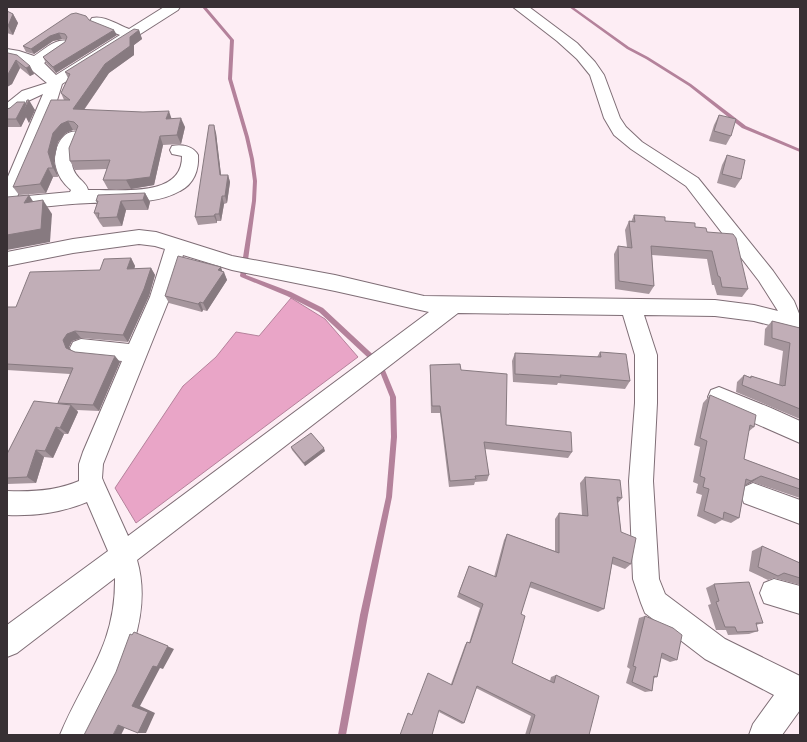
<svg xmlns="http://www.w3.org/2000/svg" width="807" height="742" viewBox="0 0 807 742" font-family="Overpass,sans-serif">
<style>
.water{fill:#e9a5c7;stroke:#b4829b}
.lines{fill:none;stroke-linecap:round;stroke-linejoin:round}
.stream{fill:#b4829b;fill-rule:evenodd}
.minor-casing{stroke:#7f6e76;stroke-width:2}
.minor{fill:#fff;fill-rule:evenodd}
.wall{fill:#a6969d}
.shaded-wall{fill:#877a80}
.building{fill:#c1aeb7;stroke:#877a80}
</style>
<rect width="100%" height="100%" fill="#fdedf4"/>
<path class="water" d="M291,298l34,21 33,38 -222,166 -21,-35 68,-102 33,-29 20,-25 23,4z"/>
<g class="lines">
<g class="stream">
<path d="M202,7h4l28,33 -2,39 17,58 5,22 3,22 -1,20 -10,74 45,17 32,16 59,55 14,34 1,40 -5,60 -24,118 -22,120h-8l22,-120 26,-118 5,-60 -1,-40 -12,-30 -59,-55 -32,-16 -46,-19 -1,-1 12,-75 1,-20 -3,-22 -5,-22 -17,-58 2,-39z"/>
<path d="M569,7h4l56,40 19,10 43,27 55,42 54,23v3l-58,-24 -53,-42 -43,-27 -19,-10z"/>
</g>
<defs>
<g id="minor">
<path d="M164,7h16l-2,3 -116,74 -7,23 -38,90 53,-5 1,-2c-7,-6 -13,-14 -15,-23 -4,-15 5,-39 23,-35l2,4c-8,13 -15,28 -2,42 4,4 8,7 9,12 29,-1 95,9 94,-34l-10,-2 -2,-4 2,-4c10,-2 21,0 26,9 1,15 -4,29 -18,36 -26,15 -61,10 -90,12 -28,1 -55,5 -83,7v-31l36,-85 -15,7 -14,14 -6,2 -1,-14 15,-12 25,-8 -25,-21 -15,-5v-8l12,2 15,5c10,-6 21,-18 33,-15l2,3 -2,3 -23,16 12,12 64,-40 -28,-11 -2,-3 2,-3c12,-3 26,7 37,11z"/>
<path d="M513,7h16l48,36 18,19 9,13 16,43 6,9 16,15 56,36 75,93 21,30 6,15v17l-46,-12 -39,-5 -71,-1 13,40v48l-4,78 6,98 6,15 60,45 75,37v34l-18,25h-33l4,-11 21,-29 -69,-36 -60,-46 -4,-10 -8,-24 -4,-98 6,-78v-48l-12,-40 -165,-2 -321,247c18,62 -19,122 -46,175h-31c24,-58 56,-89 55,-157l-98,75 -10,4v-32l101,-74 -21,-49c-27,11 -51,14 -80,13v-24c24,1 49,0 72,-10v-17l4,-12 39,-91 -41,-4 -8,-3 -3,-6 3,-6 8,-3 48,5 21,-47 15,-48 -10,-3 -16,-2 -66,9 -66,13v-14l66,-13 66,-9 17,2 76,24 103,19 89,21 291,4 39,5 24,6 -19,-30 -73,-95 -55,-37 -17,-14 -10,-17 -14,-43 -13,-16 -20,-18zM183,255l49,15 103,21 94,21 -301,224 -24,-53 -2,-5 1,-14 67,-167z"/>
<path d="M719,387l52,21 29,13v22l-89,-39 -3,-7 3,-7z"/>
<path d="M753,483l47,17v24l-56,-21 -3,-8 3,-8z"/>
<path d="M774,579l26,7v28l-36,-11 -4,-10 4,-10z"/>
</g>
</defs>
<use href="#minor" class="minor-casing"/>
<use href="#minor" class="minor"/>
</g>
<g class="wall">
<path d="M7,11l6,3 5,9 -5,12 -6,-2z"/>
<path d="M89,20l28,15 -61,38 -10,-10 -3,-6 22,-15 1,-2 -4,-1 -9,2 -19,13 -8,-2 -3,-6z"/>
<path d="M139,30l3,9 -8,6v10l-25,18 -25,37 88,9 13,8 -4,17 -18,1 -9,40 -23,4h-23l-5,-9 4,-11 -32,1 -5,-9 6,-31h-3l-7,3 -8,9 -4,19 4,16h-5l-7,16 -27,2 -6,-8 51,-87 -3,-7 7,-15 -3,-6z"/>
<path d="M7,54l23,12 4,8 -4,2 -10,-8 -8,16 -5,3z"/>
<path d="M26,103l9,7 -6,13 -3,-6 -5,10h-13l-1,2v-20z"/>
<path d="M719,115l12,21 -5,9 -17,-4 5,-16z"/>
<path d="M216,133l5,42h7l2,7 -3,21 -3,1 -3,17h-4v2l-19,2 -3,-8z"/>
<path d="M727,155l14,24 -6,9 -18,-5 5,-18z"/>
<path d="M145,193l5,9 -2,8h-22l-4,16 -19,1 -3,-4 -6,-10 3,-10 -1,-2z"/>
<path d="M634,215l61,12 12,5 41,57 -6,8 -25,-2 -3,-10h-2l-5,-26 -55,-4 2,31 -5,8 -34,-5 -1,-35 4,-8 9,1 -2,-17 4,-9 2,1z"/>
<path d="M131,258l4,8 -1,3 17,-1 4,7 -6,21 -21,46 -47,-4 -9,3 -3,6 1,3 5,2 45,10 -21,49 -22,-1 1,2 -10,22h-4l-11,24 -9,-1 -8,26 -29,1v-30l51,-51 12,-29 -63,-4v-63h9l84,-37z"/>
<path d="M223,271l4,9 -20,31 -4,-1 -1,2 -33,-9 -4,-7z"/>
<path d="M772,321l28,7v91l-64,-27 1,-10 7,-7 6,2 1,-1 28,9 4,-34 -19,-6 1,-16z"/>
<path d="M600,352l30,29 -5,8 -67,-6 -1,2 -44,-3 -1,-21 3,-8 82,4z"/>
<path d="M430,365l31,5 45,55 66,27 -4,6 -83,-9 4,26 -2,6 -12,1 -1,3 -25,2 -9,-74h-9l-1,-41z"/>
<path d="M710,395l44,32 -6,5 -4,27 56,21v18l-48,-16 -7,4 -6,32 -8,5 -9,-3 -7,4 -18,-8 5,-21 -6,-2 2,-9 -5,-2 7,-35 -6,-2 9,-42z"/>
<path d="M291,447l34,4 -20,15 -13,-16z"/>
<path d="M585,477l37,21 -4,5 3,29 10,32 -6,5 -13,-5 -8,45 -6,3 -69,-25 -8,27 -9,49 38,18 1,-4 5,-2 33,60h-64l6,-19 -55,-28 -12,35 -2,1 -23,-12 12,-28 14,-39 2,-3 2,1 11,-35 -23,-11 12,-31 25,11 10,-37 3,-6 48,17v-32l4,-6 23,2 -2,-32z"/>
<path d="M762,546l38,17v22l-26,-7 -6,2 -19,-9 3,-20z"/>
<path d="M714,584l49,39 -7,2 2,6 -9,3 -21,1 -2,-5h-10l-8,-25 3,-1 -5,-16z"/>
<path d="M645,616l32,44 -7,2 -9,-4 -4,19 -3,1 -2,13 -7,1 -19,-9 4,-14 -3,-2 12,-49z"/>
</g>
<g class="shaded-wall">
<path d="M13,14l5,9 -5,12 -5,-9z"/>
<path d="M114,30l3,5 -61,38 -3,-6z"/>
<path d="M139,30l3,9 -8,6v10l-25,18 -31,45 -5,-9 32,-45 25,-27z"/>
<path d="M59,33l3,6 -9,2 -19,13 -3,-5 19,-13z"/>
<path d="M16,60l4,8 -8,16 -5,3v-11z"/>
<path d="M30,66l4,8 -4,2 -4,-8z"/>
<path d="M29,100l6,10 -6,13 -3,-6 -5,10 -5,-8 9,-17 2,3z"/>
<path d="M169,111l3,9 -6,-1z"/>
<path d="M181,118l4,9 -4,17 -4,-9z"/>
<path d="M68,121l5,9 -7,3 -8,9 -4,19 4,16 -5,-9 -5,-16 5,-19 8,-9z"/>
<path d="M214,125l2,8 6,50 -2,-8z"/>
<path d="M160,136l3,9 -9,40 -23,4 -5,-9z"/>
<path d="M48,168l5,9 -7,16 -6,-9z"/>
<path d="M228,175l2,7 -3,21 -2,-7z"/>
<path d="M145,193l5,9 -2,8 -5,-10z"/>
<path d="M29,195l9,14 -14,-6z"/>
<path d="M222,196l2,8 -3,17 -2,-7z"/>
<path d="M43,200l9,14 -2,28 -43,8v-15z"/>
<path d="M121,201l5,9 -4,16 -5,-9z"/>
<path d="M215,214l2,7v2l-3,-7z"/>
<path d="M131,258l4,8 -3,11 -5,-8z"/>
<path d="M221,267l2,6 1,-1 3,8 -20,31 -4,-8 15,-33z"/>
<path d="M151,268l4,7 -6,21 -21,46 -5,-7z"/>
<path d="M200,302l3,8 -1,2 -4,-8z"/>
<path d="M75,331l6,7 -9,3 -3,6 3,8 -6,-7 -3,-8 4,-6z"/>
<path d="M115,356l5,6 -21,49 -6,-6z"/>
<path d="M71,405l7,7 -10,22 -8,-6z"/>
<path d="M56,427l8,7 -11,24 -8,-7z"/>
<path d="M324,448l1,3 -20,15 -1,-3z"/>
<path d="M36,450l8,7 -8,26 -9,-6z"/>
<path d="M761,476l-9,6 -10,5 9,-6z"/>
<path d="M141,635l33,14 -11,20 -3,-1 -20,38 15,7 -9,20h-8l-6,-27z"/>
<path d="M118,725h8l-5,10h-8z"/>
</g>
<g class="building">
<path d="M7,11l6,3 -5,12 -1,-1z"/>
<path d="M76,13l10,3 3,4 25,10 -61,37 -10,-10 22,-15 2,-5 -2,-3 -6,-1 -9,3 -19,13 -8,-3 48,-32z"/>
<path d="M134,29l5,1 -9,7v9l-25,18 -32,45 70,3 26,-1 -3,8 15,-1 -4,17 -17,1 -10,41 -24,3h-23l7,-20 -40,1 -1,-13 9,-22 -4,-4 -6,-1 -7,3 -8,9 -5,19 5,16h-5l-8,16 -27,3 38,-87h19l-9,-7 9,-19 -5,-2z"/>
<path d="M8,53l9,2 13,11 -4,2 -10,-8 -9,16v-22z"/>
<path d="M27,100h2l-6,13z"/>
<path d="M17,102h8l-9,17h-9v-10l3,-1z"/>
<path d="M719,115l17,4 -5,17 -17,-5z"/>
<path d="M209,125h5l6,50h8l-3,21h-3l-3,18h-4l-1,2 -19,1z"/>
<path d="M727,155l18,5 -4,19 -19,-5z"/>
<path d="M145,193l-2,7 -22,1 -4,16 -19,1 1,-5h-5l4,-12h-2l2,-6z"/>
<path d="M29,195l-5,8 19,-3 -2,29 -34,6v-38z"/>
<path d="M634,215l31,2v4l30,2v4l11,1 1,4 26,2 3,4 12,51 -26,-2 -2,-10 -2,-1 -6,-25 -61,-5 3,40 -35,-5 -1,-35 14,2 -3,-27 6,1z"/>
<path d="M178,256l43,11 -3,3 6,2 -21,31 -3,-1 -2,2 -33,-8z"/>
<path d="M131,258l-4,11 24,-1 -7,21 -21,46 -48,-4 -8,3 -4,6 3,8 9,4 40,4 -22,49 -35,-2 15,-35 -66,-4v-57h9l14,-35 70,-2 4,-11z"/>
<path d="M772,321l28,7v81l-58,-24 2,-10 7,3v-2l32,10 1,-1 1,1 5,-43 -18,-5z"/>
<path d="M600,352l26,2 4,27 -70,-6 1,2 -46,-3v-21l86,4z"/>
<path d="M460,364l1,6 46,4 -1,51 65,7 1,20 -88,-10 5,33 -14,1 1,3 -26,2 -10,-75h-8l-2,-41z"/>
<path d="M710,395l46,20 -2,12 -4,-2 -6,34 56,21v9l-39,-13 -10,5 -5,-2 -7,39 -15,-6 -1,7 -19,-8 5,-22 -6,-2 2,-9 -5,-2 7,-35 -7,-3z"/>
<path d="M34,401l37,4 -11,23 -4,-1 -11,24 -9,-1 -9,27 -20,1v-24z"/>
<path d="M311,433l13,15 -20,15 -13,-16z"/>
<path d="M585,477l35,3 2,18 -5,-1 4,35 15,6 -5,26 -18,-7 -9,52 -73,-27 -10,32 4,2 -13,47 42,20 2,-8 43,21 -10,39h-60l6,-20 -58,-29 -13,37 -25,-13 -7,25h-32l8,-22 4,2 16,-42 24,12 15,-43 3,1 13,-39 -24,-11 10,-27 27,11 11,-43 52,19v-40l29,3z"/>
<path d="M762,546l38,17v15l-16,-5 -6,3 -20,-9z"/>
<path d="M749,582l14,41h-7l2,8 -21,1 -2,-5h-10l-9,-25 3,-1 -5,-17z"/>
<path d="M645,616l28,12 9,7 -5,25 -15,-7 -5,24 -3,-1 -2,15 -20,-9 4,-15 -3,-1z"/>
<path d="M134,632l34,14 -11,21 -4,-1 -21,40 16,6 -10,21 -20,-8 -5,10h-29l32,-63 14,-38 2,1z"/>
</g>
<rect width="807" height="742" fill="none" stroke="#383034" stroke-width="16"/>
</svg>
